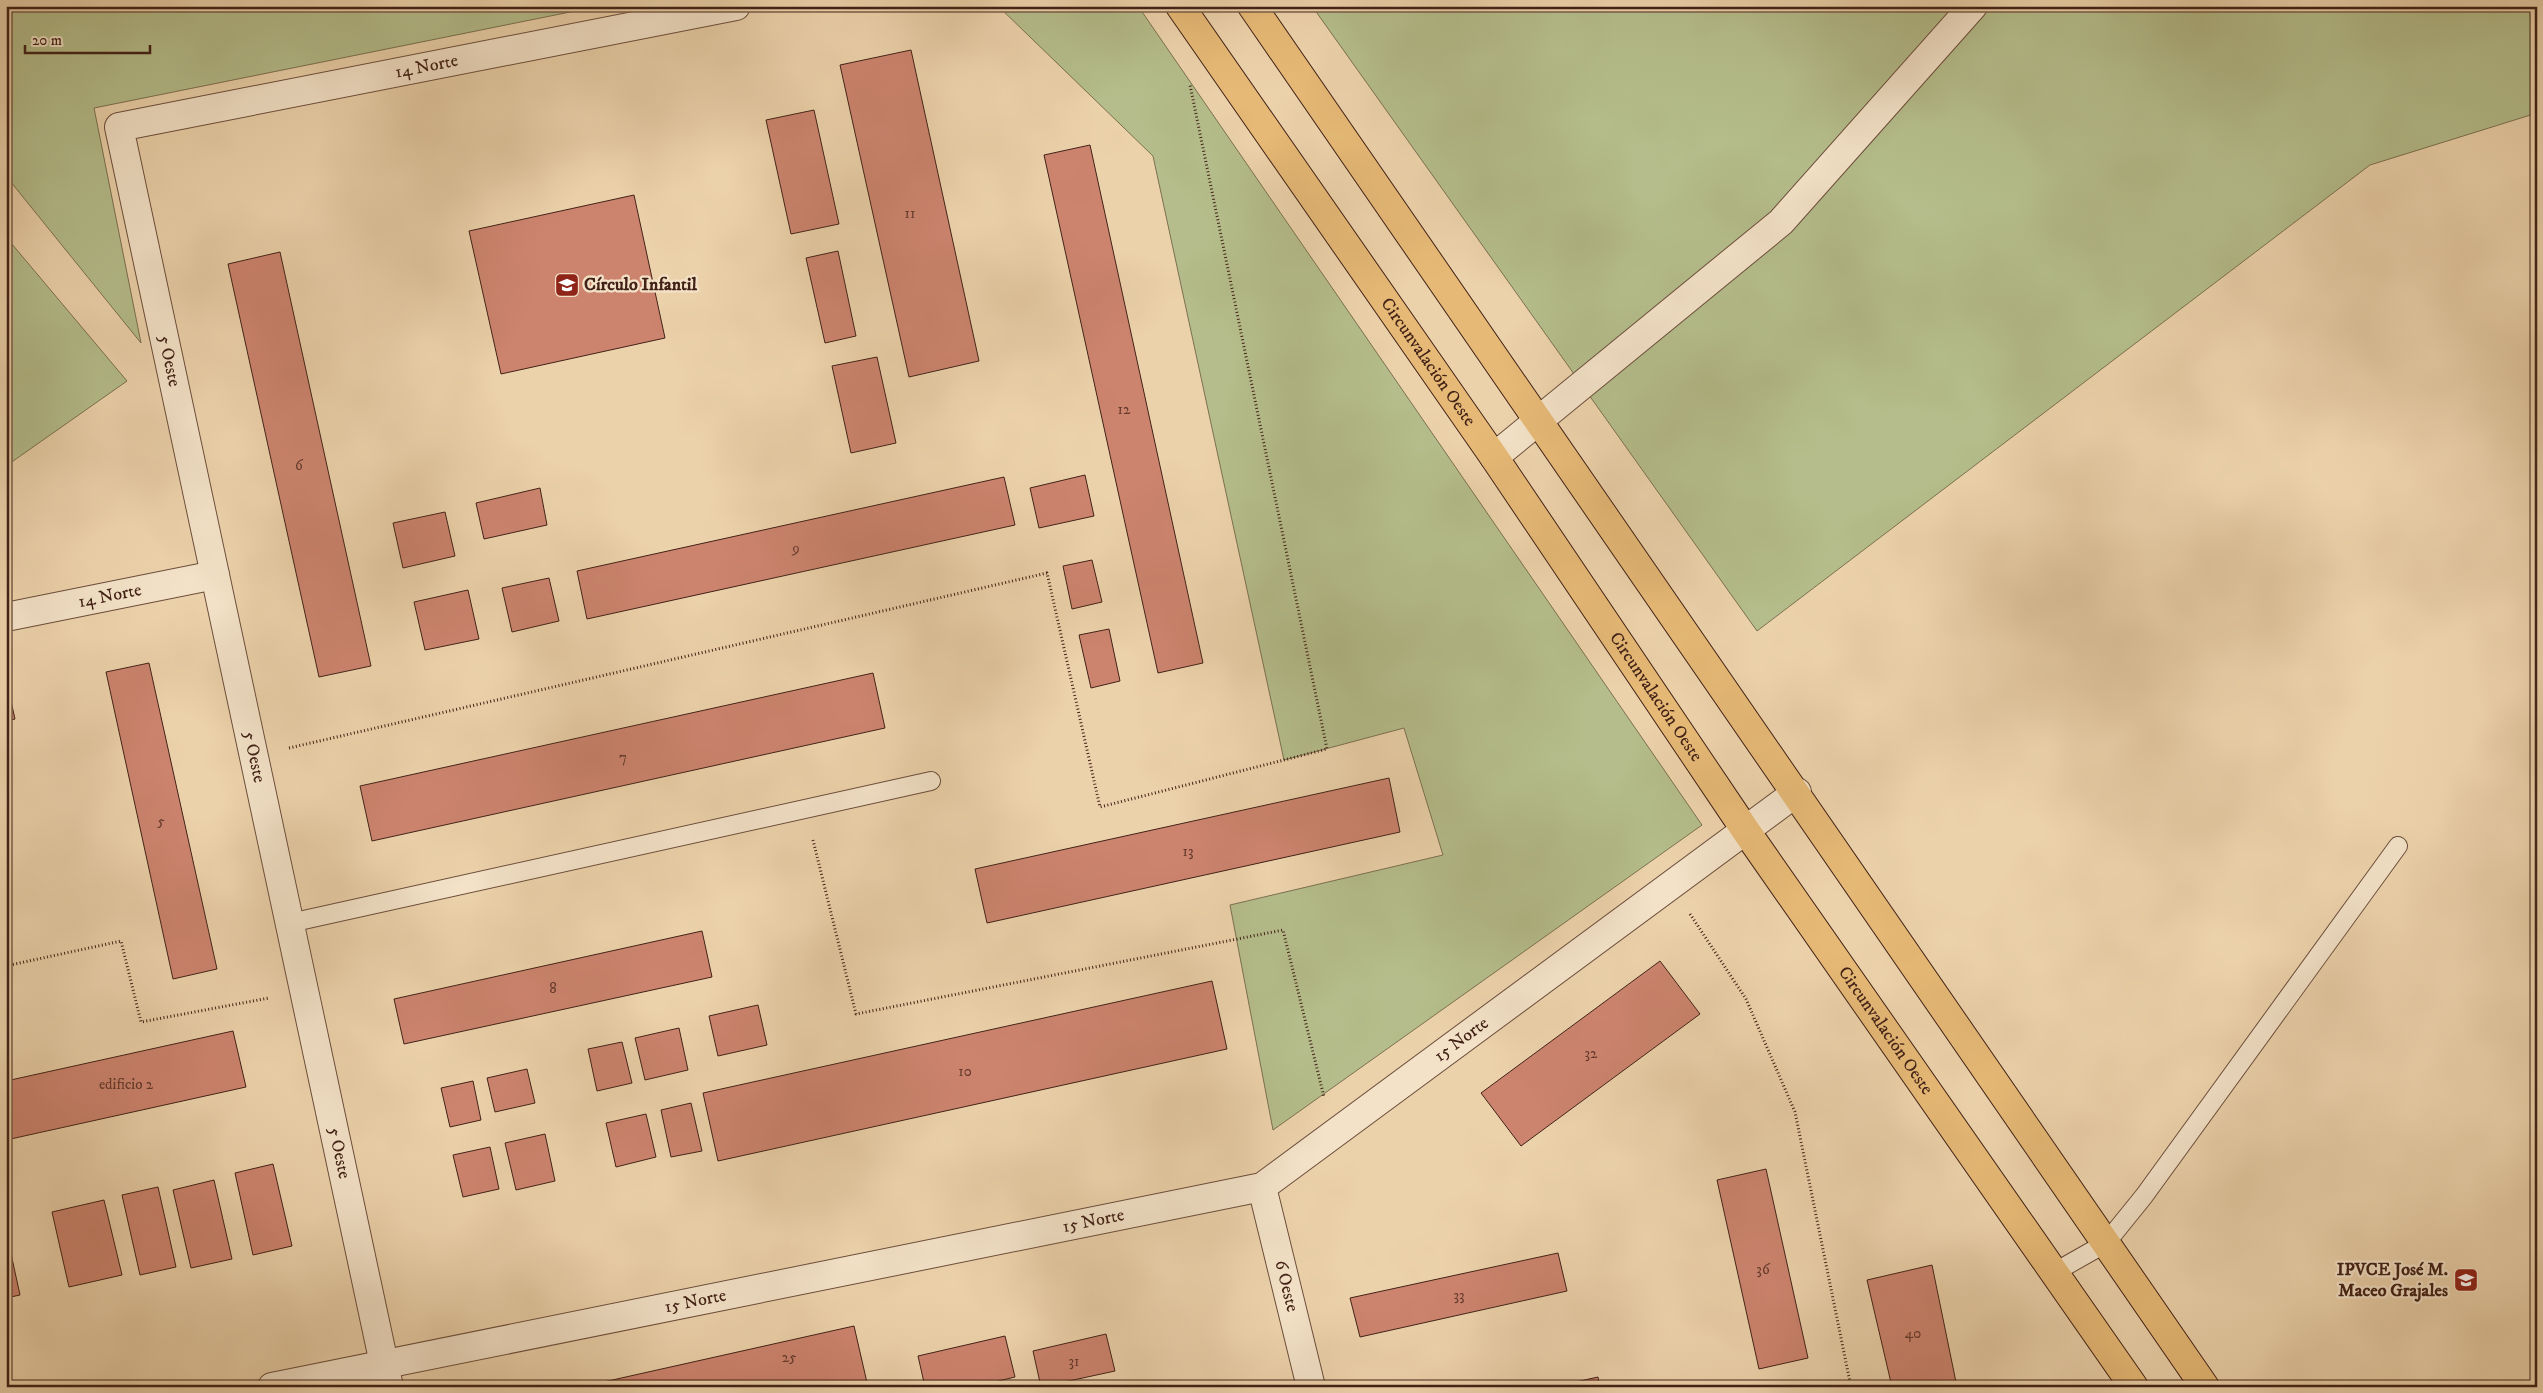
<svg xmlns="http://www.w3.org/2000/svg" width="2543" height="1393" viewBox="0 0 2543 1393" font-family="'IM FELL DW Pica',serif">
<style>
.green{fill:#b4bd8b;stroke:#7b7051}
.building{fill:#cd846f;stroke:#422217}
.lines{fill:none;stroke-linecap:round;stroke-linejoin:round}
.service-casing{stroke:#6c4e3c;stroke-width:20}
.minor-casing{stroke:#6c4e3c;stroke-width:30}
.primary-casing{stroke:#422217;stroke-width:30}
.path{stroke:#422217;stroke-width:3;stroke-dasharray:1 2.5;stroke-linecap:butt}
.service{stroke:#f3e2c8;stroke-width:18}
.minor{stroke:#f3e2c8;stroke-width:28}
.primary{stroke:#e6b976;stroke-width:28}
.labels{text-anchor:middle;dominant-baseline:central;stroke-width:4.5;stroke-linejoin:round;paint-order:stroke}
.number-label{font-size:15px;fill:#653a2d}
.street-label{font-size:18px;fill:#422217;stroke:#f3e2c8}
.poi-label{font-size:18px;font-weight:bold;fill:#422217;stroke:#f3e2c8;text-anchor:start}
</style>
<rect width="100%" height="100%" fill="#ecd2ab"/>
<filter id="stains"><feTurbulence type="fractalNoise" baseFrequency=".004" numOctaves="4"/><feColorMatrix values="0 0 0 0 .2 0 0 0 0 .09 0 0 0 0 .02 0 0 0 .5 -.17"/></filter>
<radialGradient id="worn" r=".72"><stop offset=".6" stop-color="#630" stop-opacity="0"/><stop offset="1" stop-color="#630" stop-opacity=".3"/></radialGradient>
<g class="green">
<path d="M6,6h594l-506,102 47,235 -135,-167z"/>
<path d="M998,6h140l564,819 -429,305 -43,-225 213,-50 -39,-127 -120,32 -131,-604z"/>
<path d="M1312,6h1225v107l-167,52 -613,466z"/>
<path d="M6,237l121,144 -121,85z"/>
</g>
<g class="building">
<path d="M911,50l68,311 -70,16 -69,-312z"/>
<path d="M814,110l25,114 -48,10 -25,-114z"/>
<path d="M1090,145l113,518 -45,10 -114,-518z"/>
<path d="M634,195l31,143 -164,36 -32,-143z"/>
<path d="M838,251l18,85 -31,7 -19,-85z"/>
<path d="M280,252l91,414 -52,11 -91,-413z"/>
<path d="M877,357l19,86 -45,10 -19,-87z"/>
<path d="M1085,475l9,41 -55,12 -9,-40z"/>
<path d="M1004,477l11,48 -428,94 -10,-48z"/>
<path d="M540,488l7,37 -63,14 -8,-36z"/>
<path d="M445,512l10,44 -52,12 -10,-45z"/>
<path d="M1092,560l10,42 -30,7 -9,-43z"/>
<path d="M549,578l10,43 -47,11 -10,-44z"/>
<path d="M468,590l11,49 -54,11 -11,-48z"/>
<path d="M1109,629l11,52 -29,7 -12,-53z"/>
<path d="M149,663l68,306 -44,10 -67,-307z"/>
<path d="M873,673l12,55 -513,113 -12,-55z"/>
<path d="M6,679l9,40 -9,2z"/>
<path d="M1389,778l11,54 -413,91 -12,-54z"/>
<path d="M702,931l10,46 -308,67 -10,-45z"/>
<path d="M1660,961l40,53 -179,132 -40,-53z"/>
<path d="M1212,981l15,68 -509,112 -15,-68z"/>
<path d="M758,1005l9,40 -49,11 -9,-40z"/>
<path d="M679,1028l9,42 -43,10 -10,-42z"/>
<path d="M233,1031l13,56 -240,53v-59z"/>
<path d="M622,1042l10,41 -35,8 -9,-42z"/>
<path d="M527,1069l8,34 -40,9 -8,-34z"/>
<path d="M473,1081l8,39 -31,7 -9,-39z"/>
<path d="M691,1103l11,48 -31,6 -10,-47z"/>
<path d="M646,1114l10,43 -40,10 -10,-44z"/>
<path d="M545,1134l10,47 -39,9 -11,-47z"/>
<path d="M490,1147l9,42 -36,8 -10,-42z"/>
<path d="M273,1164l19,82 -39,9 -18,-82z"/>
<path d="M1766,1169l42,189 -49,11 -42,-189z"/>
<path d="M214,1180l18,79 -41,9 -18,-78z"/>
<path d="M158,1187l18,80 -36,8 -18,-80z"/>
<path d="M104,1200l18,75 -53,12 -17,-75z"/>
<path d="M6,1240h2l12,55 -14,3z"/>
<path d="M1558,1253l9,38 -207,46 -10,-39z"/>
<path d="M1932,1265l25,122h-65l-25,-107z"/>
<path d="M854,1326l14,61h-287z"/>
<path d="M1106,1334l9,37 -74,16 -8,-36z"/>
<path d="M1005,1336l10,41 -41,10h-49l-7,-31z"/>
<path d="M1598,1377l2,10h-47z"/>
</g>
<g class="lines">
<defs>
<g id="service">
<path d="M290,923l641,-142"/>
<path d="M2055,1272l51,-29 38,-47 254,-350"/>
</g>
<g id="minor">
<path d="M1494,457l287,-235 192,-216"/>
<path id="s1" d="M6,617l209,-42"/>
<path id="s2" d="M1262,1187l49,200"/>
<path id="s3" d="M272,1387l990,-200 535,-395"/>
<path id="s4" d="M389,1387l-270,-1260 617,-121"/>
</g>
<g id="primary">
<path id="s5" d="M1180,6l314,451 252,374 388,556"/>
<path d="M1252,6l953,1381"/>
</g>
</defs>
<use href="#service" class="service-casing"/>
<use href="#minor" class="minor-casing"/>
<use href="#primary" class="primary-casing"/>
<g class="path">
<path d="M289,748l758,-175 53,234 227,-58 -137,-664"/>
<path d="M813,840l43,174 427,-84 41,167"/>
<path d="M1690,914l56,85 49,113 56,275"/>
<path d="M6,966l115,-25 20,81 128,-24"/>
</g>
<use href="#service" class="service"/>
<use href="#minor" class="minor"/>
<use href="#primary" class="primary"/>
</g>
<defs>
<symbol id="school-square" viewBox="-11 -11 22 22"><rect x="-9" y="-9" width="18" height="18" rx="4" fill="#8f2418" stroke="#f3e2c8"/><path d="M0-5L7-2L0 1L-7-2ZM-4 1L0 2.5L4 1V4Q0 6-4 4Z" fill="#fff"/></symbol>
</defs>
<g fill-rule="evenodd">
<use href="#school-square" x="553" y="271" width="28" height="28"/>
<use href="#school-square" x="2452" y="1266" width="28" height="28"/>
</g>
<g class="labels">
<g class="number-label">
<text x="910" y="213">11</text>
<text x="1124" y="409">12</text>
<text x="299" y="465">6</text>
<text x="796" y="548">9</text>
<text x="623" y="757">7</text>
<text x="161" y="821">5</text>
<text x="1188" y="851">13</text>
<text x="553" y="988">8</text>
<text x="1591" y="1053">32</text>
<text x="965" y="1071">10</text>
<text x="126" y="1084">edificio 2</text>
<text x="1763" y="1269">36</text>
<text x="1459" y="1295">33</text>
<text x="1913" y="1333">40</text>
<text x="789" y="1357">25</text>
<text x="1074" y="1361">31</text>
</g>
<g class="street-label">
<text stroke="none"><textPath href="#s4" startOffset="1602">14 Norte</textPath></text>
<text transform="translate(169 361) rotate(78)">5 Oeste</text>
<text stroke="none"><textPath href="#s5" startOffset="434">Circunvalación Oeste</textPath></text>
<text stroke="none"><textPath href="#s1" startOffset="106">14 Norte</textPath></text>
<text stroke="none"><textPath href="#s5" startOffset="839">Circunvalación Oeste</textPath></text>
<text transform="translate(254 757) rotate(78)">5 Oeste</text>
<text stroke="none"><textPath href="#s5" startOffset="1244">Circunvalación Oeste</textPath></text>
<text stroke="none"><textPath href="#s3" startOffset="1258">15 Norte</textPath></text>
<text transform="translate(339 1153) rotate(78)">5 Oeste</text>
<text stroke="none"><textPath href="#s3" startOffset="838">15 Norte</textPath></text>
<text stroke="none"><textPath href="#s2" startOffset="102">6 Oeste</textPath></text>
<text stroke="none"><textPath href="#s3" startOffset="432">15 Norte</textPath></text>
</g>
<g class="poi-label">
<text x="584" y="285">Círculo Infantil</text>
<text x="2448" y="1270" text-anchor="end">IPVCE José M.<tspan x="2448" dy="21">Maceo Grajales</tspan></text>
</g>
</g>
<rect width="2543" height="1393" fill="none" stroke="#ecd2ab" stroke-width="25"/>
<rect x="8" y="8" width="2528" height="1378" fill="none" stroke="#422217" stroke-width="2.5"/>
<rect x="12" y="12" width="2518" height="1368" fill="none" stroke="#422217"/>
<path d="M25 45v8h125v-8" fill="none" stroke="#422217" stroke-width="2.5"/>
<text x="32" y="45" font-size="15" fill="#422217" stroke="#f3e2c8" stroke-width="4" paint-order="stroke">20 m</text>
<rect width="100%" height="100%" filter="url(#stains)"/>
<rect width="100%" height="100%" fill="url(#worn)"/>
</svg>
